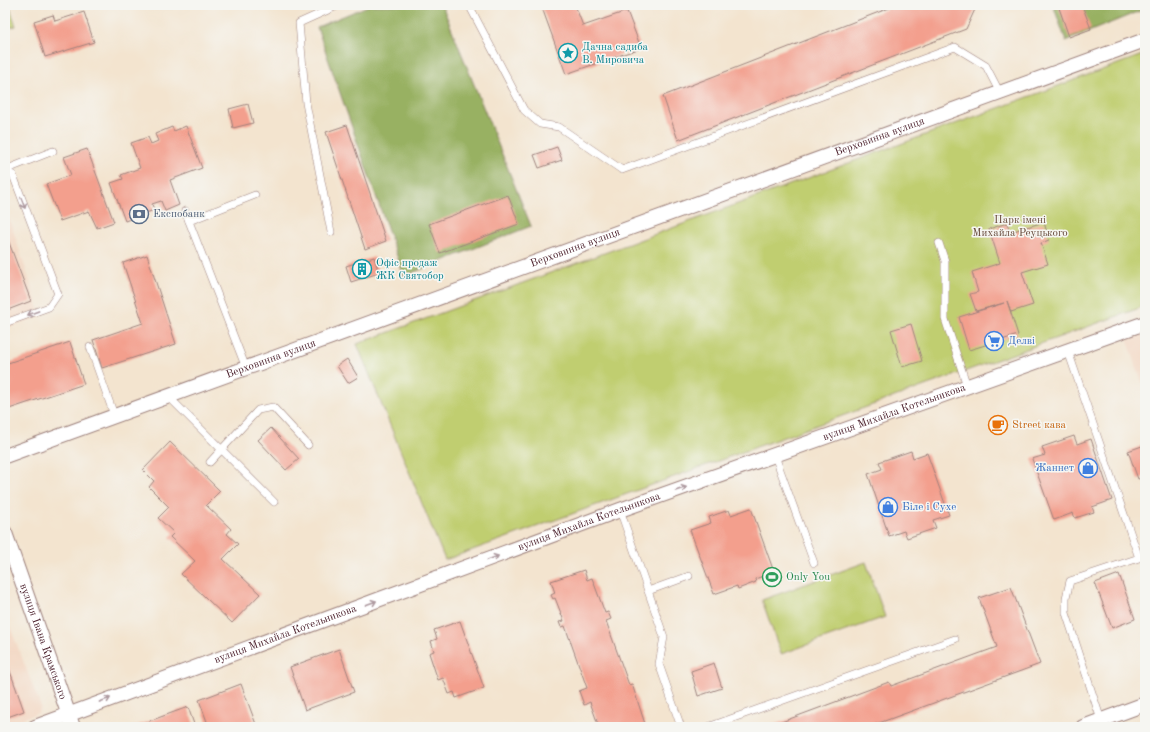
<svg xmlns="http://www.w3.org/2000/svg" width="1150" height="732" viewBox="0 0 1150 732" font-family="'Old Standard TT',serif">
<style>
.built{fill:#f3d4be}
.green{fill:#c0ce70;stroke:#85764e}
.forest{fill:#98b162;stroke:#716846}
.building{fill:#f39f8d}
.lines{fill:none;stroke-linecap:round;stroke-linejoin:round}
.service-casing{stroke:#9e827d;stroke-width:8}
.minor-casing{stroke:#9e827d;stroke-width:16}
.service{stroke:#fff;stroke-width:7}
.minor{stroke:#fff;stroke-width:14}
.oneway{stroke:#ae9aa0}
.labels{text-anchor:middle;dominant-baseline:central;stroke-width:3;stroke-linejoin:round;paint-order:stroke}
.culture-label{font-size:11px;fill:#0d838f;stroke:#f6f6f2;text-anchor:start}
.street-label{font-size:11px;fill:#4a1f2b;stroke:#f6f6f2}
.service-label{font-size:11px;fill:#4e5e75;stroke:#f6f6f2;text-anchor:start}
.park-label{font-size:11px;fill:#684b3c;stroke:#f6f6f2}
.shop-label{font-size:11px;fill:#366cbe;stroke:#f6f6f2;text-anchor:start}
.food-label{font-size:11px;fill:#c56008;stroke:#f6f6f2;text-anchor:start}
.leisure-label{font-size:11px;fill:#27864d;stroke:#f6f6f2;text-anchor:start}
</style>
<rect width="100%" height="100%" fill="#f6f6f2"/>
<filter id="ink" filterUnits="userSpaceOnUse"><feTurbulence type="fractalNoise" baseFrequency=".025" numOctaves="2"/><feDisplacementMap in="SourceGraphic" scale="8" xChannelSelector="R" yChannelSelector="G"/><feConvolveMatrix kernelMatrix="1 2 1 2 8 2 1 2 1" color-interpolation-filters="sRGB"/></filter>
<filter id="wash" filterUnits="userSpaceOnUse"><feTurbulence type="fractalNoise" baseFrequency=".012" numOctaves="4" result="noise"/><feDisplacementMap in="SourceGraphic" scale="16" xChannelSelector="R" yChannelSelector="G"/><feGaussianBlur stdDeviation="0.9" result="paint"/><feColorMatrix in="noise" values="0 0 0 0 0 0 0 0 0 0 0 0 0 0 0 0 0 1.4 0 .05"/><feComposite in="paint" operator="in"/></filter>
<g filter="url(#wash)">
<rect width="100%" height="100%" fill="#f3e4cf"/>
<g class="built">
<path d="M5,206l36,110 -36,13z"/>
<path d="M1145,332v59l-18,-53z"/>
<path d="M5,614l36,93 -3,6 -33,12z"/>
</g>
<g class="green">
<path d="M5,5h4l7,21 -11,3z"/>
<path d="M1145,54v252l-700,254 -88,-216z"/>
<path d="M866,562l19,55 -104,37 -19,-54z"/>
</g>
<g class="forest">
<path d="M370,5h72l89,221 -127,50 -87,-249z"/>
<path d="M1053,5h92v4l-79,32z"/>
</g>
<g id="blocks">
<g class="building">
<path d="M541,5h34l8,21 44,-15 14,37 -75,26z"/>
<path d="M897,5h80l-11,24 -288,111 -15,-44z"/>
<path d="M1058,5h24l9,24 -22,8z"/>
<path d="M84,12l10,30 -49,15 -11,-36 19,-6 2,6z"/>
<path d="M248,104l5,19 -20,5 -4,-19z"/>
<path d="M347,125l39,116 -21,8 -39,-117z"/>
<path d="M186,126l16,42 -32,12 9,25 -14,6 -4,-10 -9,3 2,6 -29,11 -14,-38 12,-4 -2,-4 19,-7 -9,-25 17,-6 3,7 7,-3 -3,-7 17,-7 2,4z"/>
<path d="M557,147l5,13 -23,8 -5,-13z"/>
<path d="M87,149l27,73 -17,6 -8,-17 -29,10 -14,-37 25,-9 -7,-18z"/>
<path d="M508,195l11,29 -79,29 -11,-29z"/>
<path d="M1044,222l5,18 -8,3 7,21 -26,8 11,33 -22,7 -4,-11 11,34 -49,15 -10,-33 45,-14 -28,8 -6,-17 8,-2 -6,-20 28,-9 -11,-34 18,-6 3,9z"/>
<path d="M5,232l26,69 -26,10z"/>
<path d="M147,255l29,89 -74,24 -9,-28 50,-17 -20,-60z"/>
<path d="M374,257l5,16 -28,9 -5,-16z"/>
<path d="M911,324l11,37 -20,6 -11,-37z"/>
<path d="M70,342l14,42 -75,25 -4,-11v-34z"/>
<path d="M347,359l11,18 -10,6 -11,-17z"/>
<path d="M271,428l28,31 -13,11 -28,-30z"/>
<path d="M1074,436l3,8 14,-5 21,61 -20,7 2,5 -19,6 -2,-5 -19,7 -22,-61 13,-4 -3,-8z"/>
<path d="M170,442l50,49 -14,14 25,24 -4,5 11,10 -15,15 37,35 -28,29 -51,-49 14,-13 -25,-24 4,-4 -16,-15 11,-11 -20,-20 5,-6 -11,-11z"/>
<path d="M1142,446l3,8v23l-7,2 -10,-28z"/>
<path d="M911,451l2,7 14,-5 22,62 -16,5 3,8 -29,10 -3,-7 -15,5 -21,-62 14,-5 -3,-7z"/>
<path d="M751,508l23,64 -19,7 1,3 -18,7 -1,-3 -23,8 -24,-64 21,-7 -2,-6 20,-7 2,5z"/>
<path d="M584,570l3,10 5,-2 13,35 3,-1 3,7 -5,2 23,64 3,-1 14,43h-47l-9,-25 -6,3 -5,-14 8,-3 -22,-62 -4,1 -2,-5 5,-1 -9,-23 -2,1 -2,-4 4,-2 -4,-12z"/>
<path d="M1119,574l16,45 -23,9 -17,-45z"/>
<path d="M1011,587l29,77 -172,63h-100l121,-45 2,4 106,-39 -18,-49z"/>
<path d="M460,621l24,67 -28,10 -2,-6 -5,2 -6,-16 -5,2 -9,-27 5,-2 -3,-10 6,-2 -3,-9z"/>
<path d="M339,649l15,43 -49,18 -15,-43z"/>
<path d="M5,657l19,54 -19,7z"/>
<path d="M714,663l8,25 -24,8 -7,-25z"/>
<path d="M241,684l16,43h-48l-10,-27z"/>
<path d="M188,707l7,20h-62z"/>
</g>
</g>
</g>
<g filter="url(#ink)">
<use href="#blocks" fill-opacity="0" stroke="#9e827d" stroke-width="1"/>
<g class="lines">
<defs>
<g id="service">
<path d="M469,5l55,105 16,14 19,3 63,43 333,-123 31,19 14,27"/>
<path d="M5,170l48,-19"/>
<path d="M5,171l8,4 45,119 -9,13 -44,16"/>
<path d="M185,211l61,157"/>
<path d="M189,221l66,-26"/>
<path d="M331,232l-25,-129 -7,-80 40,-18"/>
<path d="M939,243l6,18v58l22,67"/>
<path d="M90,347l24,68"/>
<path d="M1068,351l71,207 -69,23 -4,17v15l35,107"/>
<path d="M168,396l106,106"/>
<path d="M775,456l39,107"/>
<path d="M210,462l48,-52 15,-3 35,38"/>
<path d="M620,510l44,127 -5,27 22,63"/>
<path d="M648,591l41,-15"/>
<path d="M708,727l247,-88"/>
</g>
<g id="minor">
<path id="s1" d="M5,456l1140,-416"/>
<path id="s2" d="M5,533l68,194"/>
<path id="s3" d="M35,727l585,-217 525,-187"/>
<path d="M1083,727l62,-23"/>
</g>
</defs>
<use href="#service" class="service-casing"/>
<use href="#minor" class="minor-casing"/>
<use href="#service" class="service"/>
<use href="#minor" class="minor"/>
</g>
<defs><path id="oneway-shaft" d="M-6 0H5M1.5-3L5.5 0L1.5 3" fill="none" stroke-width="1.6" stroke-linecap="round" stroke-linejoin="round"/></defs>
<g class="oneway">
<use href="#oneway-shaft" transform="translate(23 203) rotate(69)"/>
<use href="#oneway-shaft" transform="translate(33 313) rotate(160)"/>
<use href="#oneway-shaft" transform="translate(681 489) rotate(-19)"/>
<use href="#oneway-shaft" transform="translate(493 558) rotate(-20)"/>
<use href="#oneway-shaft" transform="translate(371 603) rotate(-20)"/>
<use href="#oneway-shaft" transform="translate(105 700) rotate(-20)"/>
</g>
</g>
<defs>
<symbol id="sight-ring" viewBox="-11 -11 22 22"><circle r="9.5" fill="#f6f6f2" stroke="#0f9aa8" stroke-width="1.5"/><path d="M0-6L1.8-2.2L6-1.7L2.9 1.2L3.7 5.4L0 3.3L-3.7 5.4L-2.9 1.2L-6-1.7L-1.8-2.2Z" fill="#0f9aa8"/></symbol>
<symbol id="bank-ring" viewBox="-11 -11 22 22"><circle r="9.5" fill="#f6f6f2" stroke="#5c6f8a" stroke-width="1.5"/><path d="M-6-4H6V4H-6ZM0-2.3a2.3 2.3 0 1 0 0 4.6a2.3 2.3 0 1 0 0-4.6Z" fill="#5c6f8a"/></symbol>
<symbol id="building-ring" viewBox="-11 -11 22 22"><circle r="9.5" fill="#f6f6f2" stroke="#0f9aa8" stroke-width="1.5"/><path d="M-4-6H4V6H1V3H-1V6H-4ZM-2.5-4.3h1.7v1.8h-1.7ZM.8-4.3h1.7v1.8H.8ZM-2.5-1h1.7V.8h-1.7ZM.8-1h1.7V.8H.8Z" fill="#0f9aa8"/></symbol>
<symbol id="supermarket-ring" viewBox="-11 -11 22 22"><circle r="9.5" fill="#f6f6f2" stroke="#3f7fe0" stroke-width="1.5"/><path d="M-6-5.5h2.5l.6 2H6L4.5 2H-2.5L-4.4-4H-6ZM-1.5 3.2a1.3 1.3 0 1 0 .1 0ZM3 3.2a1.3 1.3 0 1 0 .1 0Z" fill="#3f7fe0"/></symbol>
<symbol id="cafe-ring" viewBox="-11 -11 22 22"><circle r="9.5" fill="#f6f6f2" stroke="#e8710a" stroke-width="1.5"/><path d="M-5.5-4.5H6V0H3Q3 3.5 0 3.5H-2.5Q-5.5 3.5-5.5 0ZM3-3.2v2h1.7v-2ZM-6 4.5H4V6H-6Z" fill="#e8710a"/></symbol>
<symbol id="shop-ring" viewBox="-11 -11 22 22"><circle r="9.5" fill="#f6f6f2" stroke="#3f7fe0" stroke-width="1.5"/><path d="M-5-2.5h2.3a2.7 3.5 0 0 1 5.4 0H5L5.5 6h-11ZM-1.5-2.5h3a1.5 2.3 0 0 0-3 0Z" fill="#3f7fe0"/></symbol>
<symbol id="stadium-ring" viewBox="-11 -11 22 22"><circle r="9.5" fill="#f6f6f2" stroke="#2e9e5b" stroke-width="1.5"/><path d="M0-5a6.5 5 0 1 0 0 10a6.5 5 0 1 0 0-10ZM-3.5-1.8h7v3.6h-7Z" fill="#2e9e5b"/></symbol>
</defs>
<g fill-rule="evenodd">
<use href="#sight-ring" x="557" y="42" width="22" height="22"/>
<use href="#bank-ring" x="128" y="203" width="22" height="22"/>
<use href="#building-ring" x="351" y="258" width="22" height="22"/>
<use href="#supermarket-ring" x="983" y="330" width="22" height="22"/>
<use href="#cafe-ring" x="987" y="414" width="22" height="22"/>
<use href="#shop-ring" x="1077" y="457" width="22" height="22"/>
<use href="#shop-ring" x="877" y="496" width="22" height="22"/>
<use href="#stadium-ring" x="761" y="566" width="22" height="22"/>
</g>
<g class="labels">
<g class="culture-label">
<text x="582" y="47">Дачна садиба<tspan x="582" dy="13">В. Мировича</tspan></text>
<text x="376" y="263">Офіс продаж<tspan x="376" dy="13">ЖК Святобор</tspan></text>
</g>
<g class="street-label">
<text stroke="none"><textPath href="#s1" startOffset="931">Верховинна вулиця</textPath></text>
<text stroke="none"><textPath href="#s1" startOffset="607">Верховинна вулиця</textPath></text>
<text stroke="none"><textPath href="#s1" startOffset="283">Верховинна вулиця</textPath></text>
<text stroke="none"><textPath href="#s3" startOffset="915">вулиця Михайла Котельникова</textPath></text>
<text stroke="none"><textPath href="#s3" startOffset="591">вулиця Михайла Котельникова</textPath></text>
<text stroke="none"><textPath href="#s3" startOffset="267">вулиця Михайла Котельникова</textPath></text>
<text stroke="none"><textPath href="#s2" startOffset="115">вулиця Івана Крамського</textPath></text>
</g>
<g class="service-label">
<text x="153" y="214">Експобанк</text>
</g>
<g class="park-label">
<text x="1020" y="220">Парк імені<tspan x="1020" dy="13">Михайла Реуцького</tspan></text>
</g>
<g class="shop-label">
<text x="1008" y="341">Делві</text>
<text x="1074" y="468" text-anchor="end">Жаннет</text>
<text x="902" y="507">Біле і Сухе</text>
</g>
<g class="food-label">
<text x="1012" y="425">Street кава</text>
</g>
<g class="leisure-label">
<text x="786" y="577">Only You</text>
</g>
</g>
<rect width="1150" height="732" fill="none" stroke="#f6f6f2" stroke-width="20"/>
</svg>
